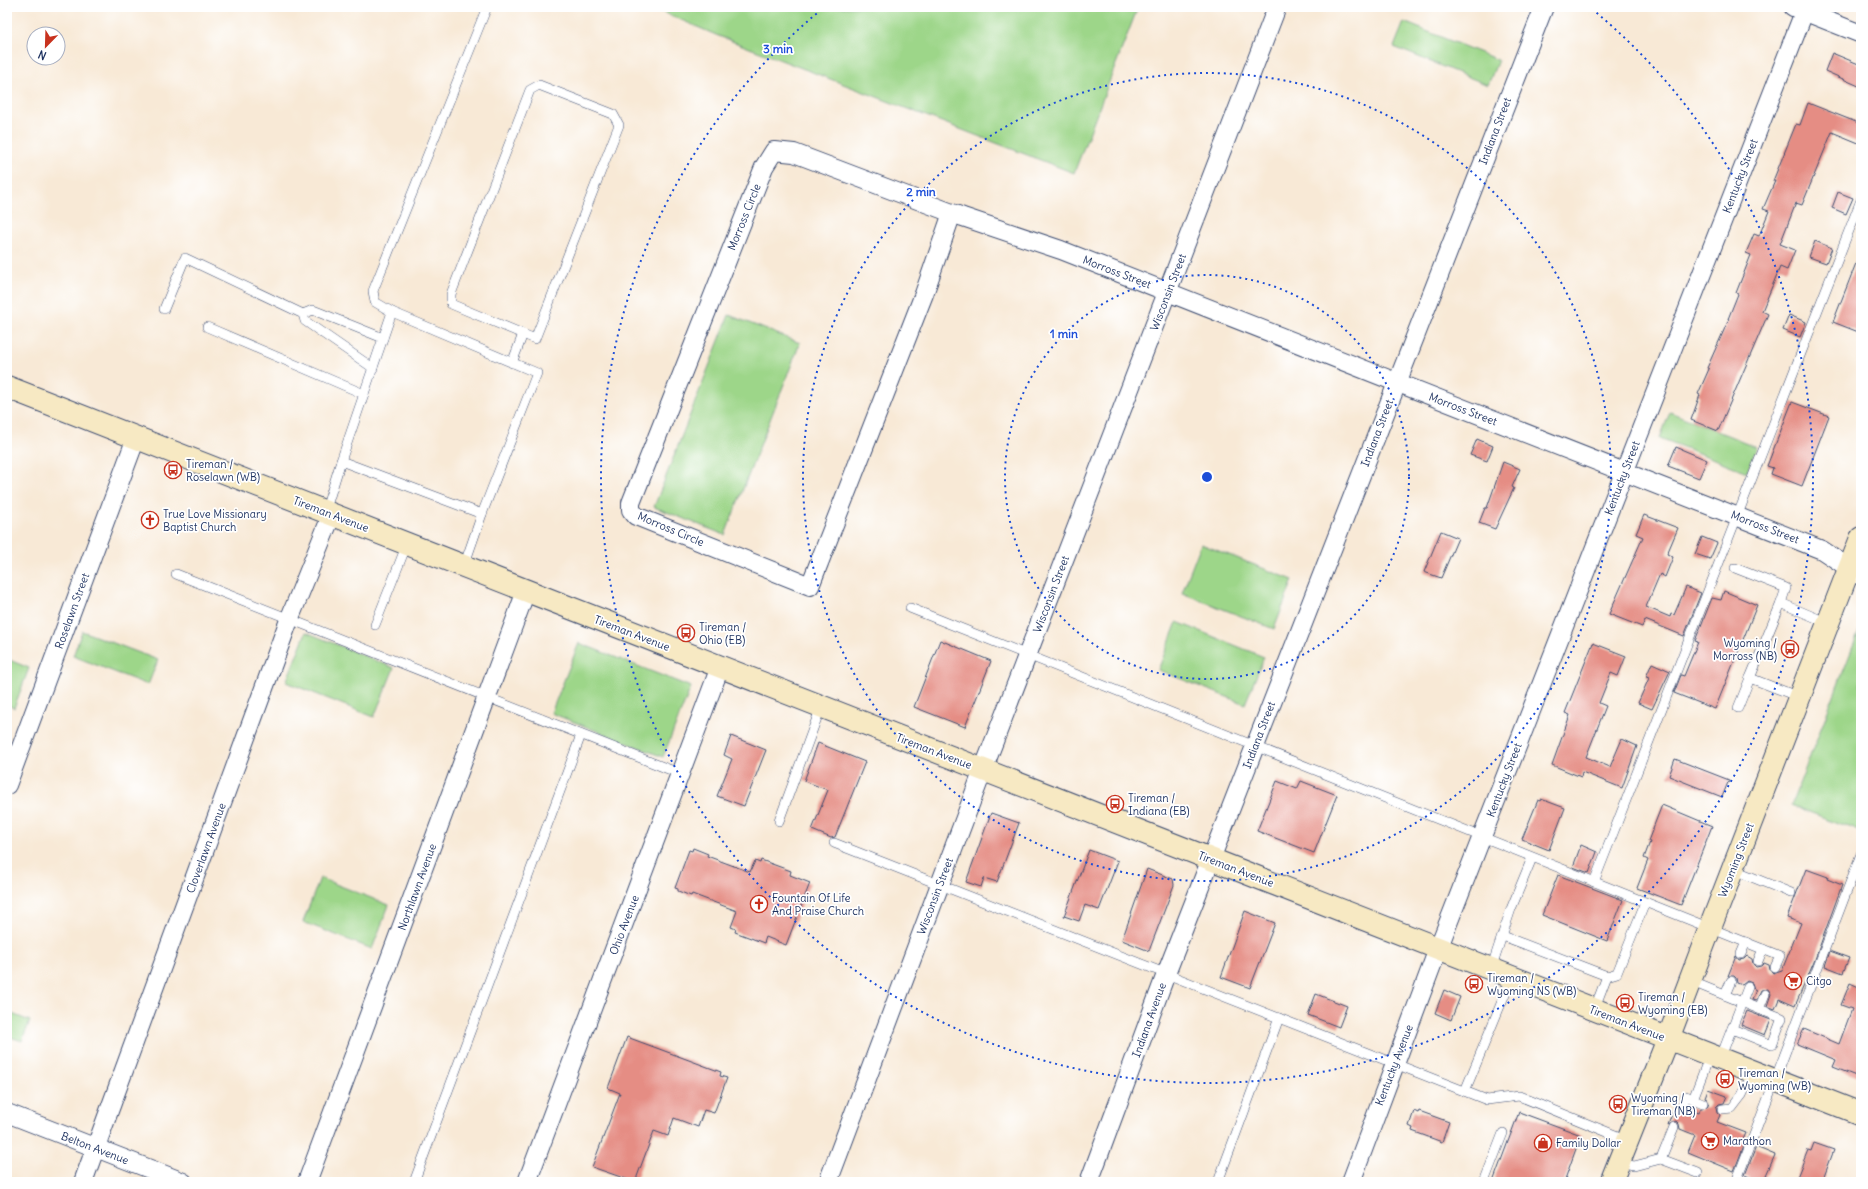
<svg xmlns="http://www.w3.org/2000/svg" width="1868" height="1189" viewBox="0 0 1868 1189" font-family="Delius,sans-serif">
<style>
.green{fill:#9dd689;stroke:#5c8274}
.building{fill:#e58d84}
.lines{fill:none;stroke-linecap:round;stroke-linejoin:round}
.lane-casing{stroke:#3c4b70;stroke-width:10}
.street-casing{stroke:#3c4b70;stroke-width:20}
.secondary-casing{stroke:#3c4b70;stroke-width:24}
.lane{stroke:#fff;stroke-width:9}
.street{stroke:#fff;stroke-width:18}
.secondary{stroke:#f7e9c3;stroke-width:22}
.ring{fill:none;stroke:#1d4ed8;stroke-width:2;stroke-dasharray:2 4}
.labels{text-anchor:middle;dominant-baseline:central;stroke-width:3.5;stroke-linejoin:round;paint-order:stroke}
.street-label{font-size:11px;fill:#1b2f5e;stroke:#fff}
.poi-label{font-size:11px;fill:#1b2f5e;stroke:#fff;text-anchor:start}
.centre{fill:#1d4ed8;stroke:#fff;stroke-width:2}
.ring-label{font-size:12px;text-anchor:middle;font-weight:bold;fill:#1d4ed8;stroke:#fff;stroke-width:3.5;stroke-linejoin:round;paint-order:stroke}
</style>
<rect width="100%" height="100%" fill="#fff"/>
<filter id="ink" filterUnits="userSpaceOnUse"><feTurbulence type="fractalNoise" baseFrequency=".025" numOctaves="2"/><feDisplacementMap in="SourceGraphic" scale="8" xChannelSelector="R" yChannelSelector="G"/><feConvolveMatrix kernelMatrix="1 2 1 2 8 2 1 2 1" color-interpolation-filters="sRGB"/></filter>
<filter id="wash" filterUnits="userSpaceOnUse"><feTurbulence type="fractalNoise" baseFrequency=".012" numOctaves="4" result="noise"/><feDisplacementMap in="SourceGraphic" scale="16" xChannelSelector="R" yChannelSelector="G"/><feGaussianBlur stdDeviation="0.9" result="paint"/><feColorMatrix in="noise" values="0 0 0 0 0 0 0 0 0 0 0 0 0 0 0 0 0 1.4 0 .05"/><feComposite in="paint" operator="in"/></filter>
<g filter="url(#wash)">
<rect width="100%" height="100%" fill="#f8e9d6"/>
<g class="green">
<path d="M651,7h487l-64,166 -358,-138z"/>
<path d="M1404,22l94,38 -10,25 -94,-38z"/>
<path d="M729,315l71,28 -75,192 -71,-28z"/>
<path d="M1670,412l87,35 -10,25 -87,-34z"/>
<path d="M1201,544l92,36 -19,49 -92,-36z"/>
<path d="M1177,622l87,35 -19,47 -87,-34z"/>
<path d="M1861,626v206l-70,-27z"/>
<path d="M82,631l76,29 -10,25 -75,-29z"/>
<path d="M306,632l88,36 -20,49 -88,-35z"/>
<path d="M579,643l112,44 -28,70 -112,-44z"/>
<path d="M7,659l22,9 -15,40 -7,-3z"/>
<path d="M320,878l69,27 -17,44 -69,-27z"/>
<path d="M7,1012l23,9 -8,20 -15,-5z"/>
</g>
<g id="blocks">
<g class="building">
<path d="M1832,53l29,12v22l-36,-16z"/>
<path d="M1808,103l53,21v20l-29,-12 -30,73 -6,-2 -16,41 15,6 -8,20 -7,-3 -18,44 6,3 -50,117 -27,-11 9,-25 -2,-1 11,-25 -2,-1 22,-49h-1l10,-25 -2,-1 15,-38 -5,-2 8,-19 5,2 10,-25 -6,-2 12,-28h-2l23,-57 4,1z"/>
<path d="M1838,192l15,6 -7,16 -14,-6z"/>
<path d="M1815,241l17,7 -6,15 -17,-6z"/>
<path d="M1860,253h1v80l-28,-11z"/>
<path d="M1789,315l17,7 -6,15 -17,-7z"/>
<path d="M1792,402l37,14 -27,70 -31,-12 2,-6 -6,-2z"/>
<path d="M1477,439l16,7 -6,15 -17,-6z"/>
<path d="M1676,447l31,13 -8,18 -31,-12z"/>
<path d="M1503,462l17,7 -8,18 2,1 -19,41 -16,-6 6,-15h2z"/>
<path d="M1644,515l34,13 -11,26 6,3 -8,20 -5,-3 -14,33 24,10 1,-3 3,1 12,-28 15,6 -17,43 -39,-16 -3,7 -33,-13 34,-77 -7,-3z"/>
<path d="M1441,531l17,7 -17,40 -17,-6z"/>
<path d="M1702,537l15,6 -7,16 -15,-5z"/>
<path d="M1724,591l33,14 -42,104 -41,-16 7,-18 3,1 14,-34 -3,-1 17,-43 9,2z"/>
<path d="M940,640l51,21 -26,66 -51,-20z"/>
<path d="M1593,643l33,13 -8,20 -7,-3 -12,30 7,3 -20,51 24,10 12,-28 15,7 -15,42 -40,-16 -1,5 -29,-12 18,-50 -5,-2z"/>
<path d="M1652,663l18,8 -18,38 -14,-6 11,-25 -3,-1z"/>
<path d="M731,736l35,14 -22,56 -27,-10 15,-37 -8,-4z"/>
<path d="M818,743l47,19 -30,75 -4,1 -19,-8 16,-40 -24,-9z"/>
<path d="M1675,759l54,21 -7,17 -53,-21z"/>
<path d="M1277,781l20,8 4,-8 36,14 -23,58 -57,-22z"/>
<path d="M1541,799l24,9 -16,42 -27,-11 16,-39 2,1z"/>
<path d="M1662,805l50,21 -31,79 -44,-17 11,-28 -4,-2 6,-16 -2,-1z"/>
<path d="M991,813l28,10 -22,59 -13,-4 -3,9 -15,-5z"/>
<path d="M1581,845l16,7 -8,21 -16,-6z"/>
<path d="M693,848l15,6 -1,2 43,16 5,-11 5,2 1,-3 30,11 -1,4 20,8 -24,62 -20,-8 -2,6 -29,-11 1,-3 -5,-2 6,-16 -45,-17 -1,2 -13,-5v-2l-3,-1 14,-38 3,1z"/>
<path d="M1089,850l29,11 -19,49 -14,-5 -6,16 -15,-5z"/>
<path d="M1147,869l26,10 1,6 -25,66 -27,-11z"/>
<path d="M1806,869l22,8 -1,2 15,6 -28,77 -19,44 -16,-7 -4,10 -8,-3 4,-12 -3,-5 -7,1 -5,11 -4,-1 4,-10 -2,-1 -2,-6 -5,-2 -5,4 -5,-2 -1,-5 -2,-2h-6l8,-20 3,4 5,-1 3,-3 5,3 1,5 3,3 5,-1 3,-3 5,2 1,5 3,3 9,-3 19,-47 -14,-5z"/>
<path d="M1558,875l65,25 -16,41 -65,-26z"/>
<path d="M1245,911l30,12 -25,65 -29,-11z"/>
<path d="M1830,951l19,7 -6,15 -18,-7z"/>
<path d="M1850,983l11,5v90l-28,-11 3,-7 -39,-16 7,-15 35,15 13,-35 -11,-4z"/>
<path d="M1444,990l16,7 -9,23 -16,-7z"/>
<path d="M1316,994l31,12 -8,21 -31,-12z"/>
<path d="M1747,1011l24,9 -6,15 -24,-10z"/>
<path d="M627,1037l94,35 -1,4 7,2 -13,35 -10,-3 -6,17 -24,-9 -6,18 -14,-5 -19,51 -43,-15 28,-74 -12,-5z"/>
<path d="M1708,1089l19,7 -3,7 -5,1 -3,3 1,5 3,3 -3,7 29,11 -4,9 3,1 -11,28 -46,-19 7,-17 -15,-6 -1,-5 -3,-3 -8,4 8,-22 1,6 3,3 5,-1 3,-3 11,4 2,-4 6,-1 2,-5 -4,-5z"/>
<path d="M1414,1111l4,2 1,-2 30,11 -7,20 -30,-11 1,-3 -4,-2z"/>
<path d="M1519,1112l62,23 -17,47h-71z"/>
<path d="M1814,1143l20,7 -12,32h-27l13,-32 3,1z"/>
<path d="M1756,1147l19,8 -12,27h-14l2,-4 -6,-3z"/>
</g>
</g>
</g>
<g filter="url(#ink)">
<use href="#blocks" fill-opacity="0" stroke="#3c4b70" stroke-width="1"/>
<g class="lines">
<defs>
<g id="lane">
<path d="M539,85l74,29 6,11 -84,214 -84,-35v-10l79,-204z"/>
<path d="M164,309l21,-51 118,56 2,7 68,47"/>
<path d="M303,314l10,-4 70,28"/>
<path d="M207,327l157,67"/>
<path d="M512,363l11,-29"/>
<path d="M341,461l51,-149"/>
<path d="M325,512l16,-51 141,53 55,-141 -145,-61 -17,-10 -2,-11 114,-284"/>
<path d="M464,566l18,-52"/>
<path d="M1735,568l51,20 -5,15"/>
<path d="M176,574l505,200"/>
<path d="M910,608l870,348 -5,11"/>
<path d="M375,625l32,-81"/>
<path d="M1799,697l-49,-19 31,-75 47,20"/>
<path d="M1738,708l12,-30"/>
<path d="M779,821l42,-114"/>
<path d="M834,843l653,257 32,-4 108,44"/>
<path d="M1732,869l59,24"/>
<path d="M1594,882l267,-682"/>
<path d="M1503,936l104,40 10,-3 28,-70"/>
<path d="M1741,954l5,-12"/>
<path d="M1758,961l5,-12"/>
<path d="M1491,969l20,-60 21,-51"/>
<path d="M1690,981l69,28 6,-15"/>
<path d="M1725,995l6,-14"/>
<path d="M1594,1010l13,-34"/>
<path d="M1732,1029l40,16 10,-27 -23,-9"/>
<path d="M1720,1059l28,-72"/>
<path d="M1465,1091l47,-114"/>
<path d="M1693,1099l17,-44"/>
<path d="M1682,1106l4,-10 17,7"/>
<path d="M1722,1109l10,-1 10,-13 11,-23"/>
<path d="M1661,1159l13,-32"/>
<path d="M1618,1163l16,3 27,-7 37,14"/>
<path d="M414,1182l167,-447"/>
<path d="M1218,1182l61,-164"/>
<path d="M1484,1182l19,-49"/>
<path d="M1736,1182l125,-328"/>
</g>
<g id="street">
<path d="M1793,7l68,27"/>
<path d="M952,213l-28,81 -114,292 -174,-70 -5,-6v-7l133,-336 10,-16 20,2 158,60 11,4 98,33 761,300 39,26"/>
<path d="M7,785l129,-347"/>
<path d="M7,1113l176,69"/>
<path d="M83,1182l206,-562 43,-106"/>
<path d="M307,1182l219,-591"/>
<path d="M527,1182l193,-515"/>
<path d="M828,1182l155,-412 294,-763"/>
<path d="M1089,1182l77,-208 378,-967"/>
<path d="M1351,1182l87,-233 368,-942"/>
</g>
<g id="secondary">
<path d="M7,387l1854,727"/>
<path d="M1611,1182l57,-143 42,-111 151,-390"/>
</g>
</defs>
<use href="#lane" class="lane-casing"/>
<use href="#street" class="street-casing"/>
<use href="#secondary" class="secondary-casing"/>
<use href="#lane" class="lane"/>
<use href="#street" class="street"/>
<use href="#secondary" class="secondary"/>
</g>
</g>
<g class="ring">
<circle cx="1207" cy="477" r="202"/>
<circle cx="1207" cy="477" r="404"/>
<path d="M1592 9A606 606 0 1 1 822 9"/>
</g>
<defs>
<symbol id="bus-ring" viewBox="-11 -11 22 22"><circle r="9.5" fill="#fff" stroke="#c8321e" stroke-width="1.5"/><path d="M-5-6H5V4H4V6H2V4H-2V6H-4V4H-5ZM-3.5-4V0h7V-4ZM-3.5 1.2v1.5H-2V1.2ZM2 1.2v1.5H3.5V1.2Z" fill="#c8321e"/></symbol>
<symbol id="church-ring" viewBox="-11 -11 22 22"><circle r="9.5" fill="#fff" stroke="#c8321e" stroke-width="1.5"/><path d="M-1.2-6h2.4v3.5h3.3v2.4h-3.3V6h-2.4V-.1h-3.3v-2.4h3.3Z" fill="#c8321e"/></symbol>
<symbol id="supermarket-ring" viewBox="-11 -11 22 22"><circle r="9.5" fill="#fff" stroke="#c8321e" stroke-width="1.5"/><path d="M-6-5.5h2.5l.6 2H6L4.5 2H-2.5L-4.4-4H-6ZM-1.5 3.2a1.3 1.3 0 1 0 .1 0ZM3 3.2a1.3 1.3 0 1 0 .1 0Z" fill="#c8321e"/></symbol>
<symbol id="shop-ring" viewBox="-11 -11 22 22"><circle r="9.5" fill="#fff" stroke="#c8321e" stroke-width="1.5"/><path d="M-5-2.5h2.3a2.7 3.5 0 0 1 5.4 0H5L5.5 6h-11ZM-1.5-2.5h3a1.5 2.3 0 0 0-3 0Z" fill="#c8321e"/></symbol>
</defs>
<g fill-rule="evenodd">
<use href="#bus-ring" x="163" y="460" width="20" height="20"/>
<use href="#church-ring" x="140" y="510" width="20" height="20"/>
<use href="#bus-ring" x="676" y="623" width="20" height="20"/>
<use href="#bus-ring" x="1780" y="639" width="20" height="20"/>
<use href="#bus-ring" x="1105" y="794" width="20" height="20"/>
<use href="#church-ring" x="749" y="894" width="20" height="20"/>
<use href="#supermarket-ring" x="1783" y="971" width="20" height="20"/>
<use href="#bus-ring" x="1464" y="974" width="20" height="20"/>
<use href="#bus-ring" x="1615" y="993" width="20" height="20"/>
<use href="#bus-ring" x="1715" y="1069" width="20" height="20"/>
<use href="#bus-ring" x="1608" y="1094" width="20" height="20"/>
<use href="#supermarket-ring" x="1700" y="1131" width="20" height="20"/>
<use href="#shop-ring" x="1533" y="1133" width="20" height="20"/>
</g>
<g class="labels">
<g class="street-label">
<text transform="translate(1495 131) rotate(-69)">Indiana Street</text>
<text transform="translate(1740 176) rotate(-69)">Kentucky Street</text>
<text transform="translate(744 217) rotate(-68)">Morross Circle</text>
<text transform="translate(1117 272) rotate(21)">Morross Street</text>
<text transform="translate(1168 292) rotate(-69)">Wisconsin Street</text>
<text transform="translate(1463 409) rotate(21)">Morross Street</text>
<text transform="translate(1377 433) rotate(-69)">Indiana Street</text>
<text transform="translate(1622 478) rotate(-69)">Kentucky Street</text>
<text transform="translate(331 514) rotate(21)">Tireman Avenue</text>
<text transform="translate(1765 527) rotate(21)">Morross Street</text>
<text transform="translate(671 529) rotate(23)">Morross Circle</text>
<text transform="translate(1051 594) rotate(-69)">Wisconsin Street</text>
<text transform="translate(72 611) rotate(-70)">Roselawn Street</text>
<text transform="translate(632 633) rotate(21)">Tireman Avenue</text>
<text transform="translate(1259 735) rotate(-69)">Indiana Street</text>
<text transform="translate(934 751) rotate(21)">Tireman Avenue</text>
<text transform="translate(1504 780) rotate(-69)">Kentucky Street</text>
<text transform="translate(206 848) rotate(-70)">Cloverlawn Avenue</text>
<text transform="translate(1736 860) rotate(-69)">Wyoming Street</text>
<text transform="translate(1236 869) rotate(21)">Tireman Avenue</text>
<text transform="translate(417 887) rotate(-70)">Northlawn Avenue</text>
<text transform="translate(935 896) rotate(-69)">Wisconsin Street</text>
<text transform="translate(624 925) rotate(-69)">Ohio Avenue</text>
<text transform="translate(1149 1020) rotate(-70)">Indiana Avenue</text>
<text transform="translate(1627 1023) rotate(21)">Tireman Avenue</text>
<text transform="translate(1394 1065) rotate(-69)">Kentucky Avenue</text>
<text transform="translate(95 1148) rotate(21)">Belton Avenue</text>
</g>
<g class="poi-label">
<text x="186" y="464">Tireman /<tspan x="186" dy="13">Roselawn (WB)</tspan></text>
<text x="163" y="514">True Love Missionary<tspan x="163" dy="13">Baptist Church</tspan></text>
<text x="699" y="627">Tireman /<tspan x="699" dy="13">Ohio (EB)</tspan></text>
<text x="1777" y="643" text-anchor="end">Wyoming /<tspan x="1777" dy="13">Morross (NB)</tspan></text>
<text x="1128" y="798">Tireman /<tspan x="1128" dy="13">Indiana (EB)</tspan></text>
<text x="772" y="898">Fountain Of Life<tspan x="772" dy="13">And Praise Church</tspan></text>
<text x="1487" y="978">Tireman /<tspan x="1487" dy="13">Wyoming NS (WB)</tspan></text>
<text x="1806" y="981">Citgo</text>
<text x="1638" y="997">Tireman /<tspan x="1638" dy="13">Wyoming (EB)</tspan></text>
<text x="1738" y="1073">Tireman /<tspan x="1738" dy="13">Wyoming (WB)</tspan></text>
<text x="1631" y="1098">Wyoming /<tspan x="1631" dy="13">Tireman (NB)</tspan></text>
<text x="1723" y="1141">Marathon</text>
<text x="1556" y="1143">Family Dollar</text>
</g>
</g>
<circle cx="1207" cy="477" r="6" class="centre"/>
<g class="ring-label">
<text x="778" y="53">3 min</text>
<text x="921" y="196">2 min</text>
<text x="1064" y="338">1 min</text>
</g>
<rect width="1868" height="1189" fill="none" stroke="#fff" stroke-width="24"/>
<g transform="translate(46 46) rotate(203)"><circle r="19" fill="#ffffff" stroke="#a4acbf"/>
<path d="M0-3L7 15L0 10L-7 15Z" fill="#c8321e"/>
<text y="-6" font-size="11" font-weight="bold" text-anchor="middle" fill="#1b2f5e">N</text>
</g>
</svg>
